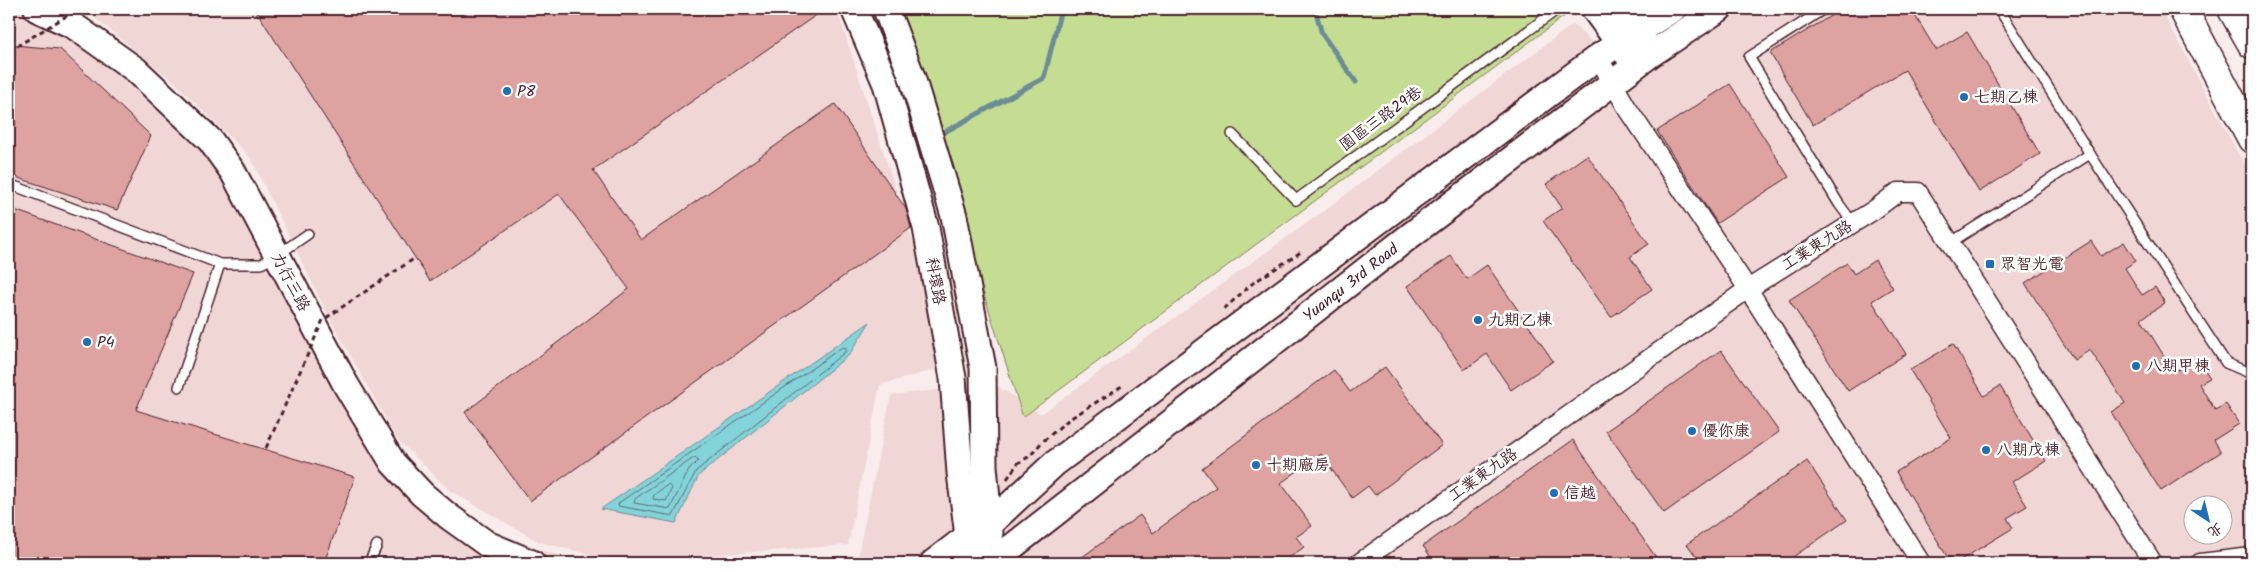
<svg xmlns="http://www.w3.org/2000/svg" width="2261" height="572" viewBox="0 0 2261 572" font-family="Kalam,'LXGW WenKai TC',sans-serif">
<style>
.built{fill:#f0d7d6;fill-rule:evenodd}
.green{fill:#c5dd93;stroke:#887e5f}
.water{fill:#83d4da;stroke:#6c8c94}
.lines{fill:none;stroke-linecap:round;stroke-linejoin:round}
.shore{stroke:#616771;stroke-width:1}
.stream{stroke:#6c8c94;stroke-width:5}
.building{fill:#dea3a1;stroke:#4a1f2b}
.lane-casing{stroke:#4a1f2b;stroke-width:12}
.street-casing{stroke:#4a1f2b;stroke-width:21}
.secondary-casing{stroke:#4a1f2b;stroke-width:29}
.highway-casing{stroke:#4a1f2b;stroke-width:31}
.path{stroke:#4a1f2b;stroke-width:3;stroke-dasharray:5 4;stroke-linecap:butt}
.lane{stroke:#fff;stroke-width:9}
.street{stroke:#fff;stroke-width:18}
.secondary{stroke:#fff;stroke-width:25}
.highway{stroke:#fff;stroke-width:28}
.path-bridge{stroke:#4a1f2b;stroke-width:3;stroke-dasharray:5 4;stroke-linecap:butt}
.poi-dot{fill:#1f6fb2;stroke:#fff;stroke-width:2}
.labels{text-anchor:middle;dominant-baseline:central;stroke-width:5;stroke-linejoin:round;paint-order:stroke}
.poi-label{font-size:16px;fill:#4a1f2b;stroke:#fff;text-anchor:start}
.street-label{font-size:16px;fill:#4a1f2b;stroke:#fff}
</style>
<rect width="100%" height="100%" fill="#f8edec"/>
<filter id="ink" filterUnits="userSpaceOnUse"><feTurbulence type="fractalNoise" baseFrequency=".02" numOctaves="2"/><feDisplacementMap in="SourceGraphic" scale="10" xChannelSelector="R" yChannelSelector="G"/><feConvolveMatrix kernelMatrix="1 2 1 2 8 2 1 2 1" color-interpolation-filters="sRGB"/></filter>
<g filter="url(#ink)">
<g class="built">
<path d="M9,9h58l7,2 91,71 79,79 26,62 120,221 52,56 68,41 73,22h-574z"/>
<path d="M84,9h751l6,13 74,226 23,121 -58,16 -32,160 -227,17 -82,-20 -90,-52 -52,-51 -67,-120 -80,-162 -78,-77z"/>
<path d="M1656,9h505l91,170v384h-1514l120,-8 33,-160 103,-11 47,30 288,-207 244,-183 24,23zM2194,504h30v30h-30z"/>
</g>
<path class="green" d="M893,9h667l6,6 -543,402z"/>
<path class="water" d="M870,322l-21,33 -150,120 -23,48 -75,-14z"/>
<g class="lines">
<g class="shore">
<path d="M843,347l3,1 -1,4 -149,119 -23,45 -55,-10 1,-3z"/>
<path d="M694,458l3,1 1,2 -9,9 -19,39 -36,-6 1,-4z"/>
<path d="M668,485l4,3 -6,13 -13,-2 1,-4z"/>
</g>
<g class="stream">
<path d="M1315,9l7,25 34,48"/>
<path d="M937,136l107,-58 17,-69"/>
</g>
</g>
<g class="building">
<path d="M255,9h570l-232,161 48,70 194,-136 71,105 5,19 -381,273 -65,-89 164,-123 -70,-95 -129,87z"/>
<path d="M1842,9h69l25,41 31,-18 73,122 -61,38 -74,-122 -92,55 -43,-72z"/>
<path d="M13,45l47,4 91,87 -34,74 -108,-35v-122z"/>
<path d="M1730,84l59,93 -72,46 -60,-92z"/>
<path d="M1587,155l62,89 -19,13 22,32 -41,28 -68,-96 19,-13 -16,-24z"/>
<path d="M9,208l184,66 -57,136 219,67 -31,86h-315z"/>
<path d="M2091,241l10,15 23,-14 12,19 -11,7 17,27 13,-8 10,16 -24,16 33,53 23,-14 13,20 -11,6 16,26 11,-6 13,20 -25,16 7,12 -60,39 -50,-79 14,-9 -35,-53 -16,10 -49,-77z"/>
<path d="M1451,256l16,23 20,-14 66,96 -42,29 -24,-36 -23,16 -57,-84z"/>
<path d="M1875,260l18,28 -21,13 34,53 -58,37 -59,-91 58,-37 7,11z"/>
<path d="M1953,344l31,52 16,-10 46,75 -34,21 15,24 -20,12 6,10 -57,35h-5l-55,-91 55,-34 -41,-68z"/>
<path d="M1721,350l58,82 -115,81 -58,-82z"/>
<path d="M1385,367l57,78 -67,50 -7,-9 -16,12 -31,-44 -40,29 31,43 -16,11 8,10 -22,16h-208l66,-48 13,18 63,-46 -14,-19 132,-98 16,22z"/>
<path d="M1573,440l87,123h-225l-12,-17z"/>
<path d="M1807,461l40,59 -63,43h-83l-14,-19z"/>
</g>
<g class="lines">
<defs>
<g id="lane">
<path d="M1824,9l-75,48 90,147 14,19"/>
<path d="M1999,9l91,145 136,209 26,11"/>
<path d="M1232,134l64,66 262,-191"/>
<path d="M9,184l211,80 -41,123"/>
<path d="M1950,243l140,-89"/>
<path d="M220,264h41l15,-8 32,-22"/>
<path d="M369,563l8,-18"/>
</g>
<g id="street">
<path d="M1598,57l28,49 122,183 173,274"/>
<path d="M1359,563l389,-274 126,-79 24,-18h20l235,371"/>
<path d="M2200,563l52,-6"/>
</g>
<g id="secondary">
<path d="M37,9l37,17 62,44 74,70 23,32 113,213 47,78 29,31 26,22 39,28 45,19"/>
<path d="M854,9l32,75 40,144 27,150 7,95 8,63 -1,22"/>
<path d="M886,9l26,68 42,139 29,152 1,98 6,67"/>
<path d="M1594,9l35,48"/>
<path d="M1623,9l16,21 7,15"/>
<path d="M933,563l35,-27 9,-4"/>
<path d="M968,563l16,-34 70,-65 544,-407 75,-48"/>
<path d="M980,563l9,-2 24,-15 394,-308 244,-184 68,-45"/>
</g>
<g id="highway">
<path d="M2183,9l69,130"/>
<path d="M2232,9l20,35"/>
</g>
</defs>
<use href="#lane" class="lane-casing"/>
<use href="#street" class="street-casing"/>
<use href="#secondary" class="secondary-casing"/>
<use href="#highway" class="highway-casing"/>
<g class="path">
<path d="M1224,309l29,-26 48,-31"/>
<path d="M1007,479l11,-16 12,-7 12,-14 26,-22 54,-34"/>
</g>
<use href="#lane" class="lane"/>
<use href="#street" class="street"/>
<use href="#secondary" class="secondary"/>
<use href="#highway" class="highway"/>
<g class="path-bridge">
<path d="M9,51l69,-42"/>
<path d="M266,448l57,-128 92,-62"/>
</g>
</g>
</g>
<g class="poi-dot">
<circle cx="507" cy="91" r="5"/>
<circle cx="1964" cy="97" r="5"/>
<rect x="1985" y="259" width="10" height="10" rx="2.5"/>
<circle cx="1478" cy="320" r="5"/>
<circle cx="87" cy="342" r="5"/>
<circle cx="2136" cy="366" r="5"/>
<circle cx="1692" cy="431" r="5"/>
<circle cx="1986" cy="450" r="5"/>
<circle cx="1256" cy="465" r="5"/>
<circle cx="1554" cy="493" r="5"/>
</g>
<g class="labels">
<g class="poi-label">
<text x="517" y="91">P8</text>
<text x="1974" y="97">七期乙棟</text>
<text x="2000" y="264">眾智光電</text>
<text x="1488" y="320">九期乙棟</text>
<text x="97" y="342">P4</text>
<text x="2146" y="366">八期甲棟</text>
<text x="1702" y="431">優你康</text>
<text x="1996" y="450">八期戊棟</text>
<text x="1266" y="465">十期廠房</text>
<text x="1564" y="493">信越</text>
</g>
<g class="street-label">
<text transform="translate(1381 119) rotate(-36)">園區三路29巷</text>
<text transform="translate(1817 246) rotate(-32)">工業東九路</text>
<text transform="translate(935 281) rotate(80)">科環路</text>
<text transform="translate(290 282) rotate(62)">力行三路</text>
<text transform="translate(1351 283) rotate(-38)">Yuanqu 3rd Road</text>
<text transform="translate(1483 475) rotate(-35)">工業東九路</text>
</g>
</g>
<rect width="2261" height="572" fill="none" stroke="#fff" stroke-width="30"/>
<rect x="15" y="15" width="2231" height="542" fill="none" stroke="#4a1f2b" stroke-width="2" filter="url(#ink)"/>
<g transform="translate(2208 520) rotate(145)"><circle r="24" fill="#ffffff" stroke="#b7a5aa"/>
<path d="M0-4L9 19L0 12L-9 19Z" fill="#1f6fb2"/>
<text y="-8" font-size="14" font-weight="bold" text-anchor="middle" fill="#4a1f2b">北</text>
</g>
</svg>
